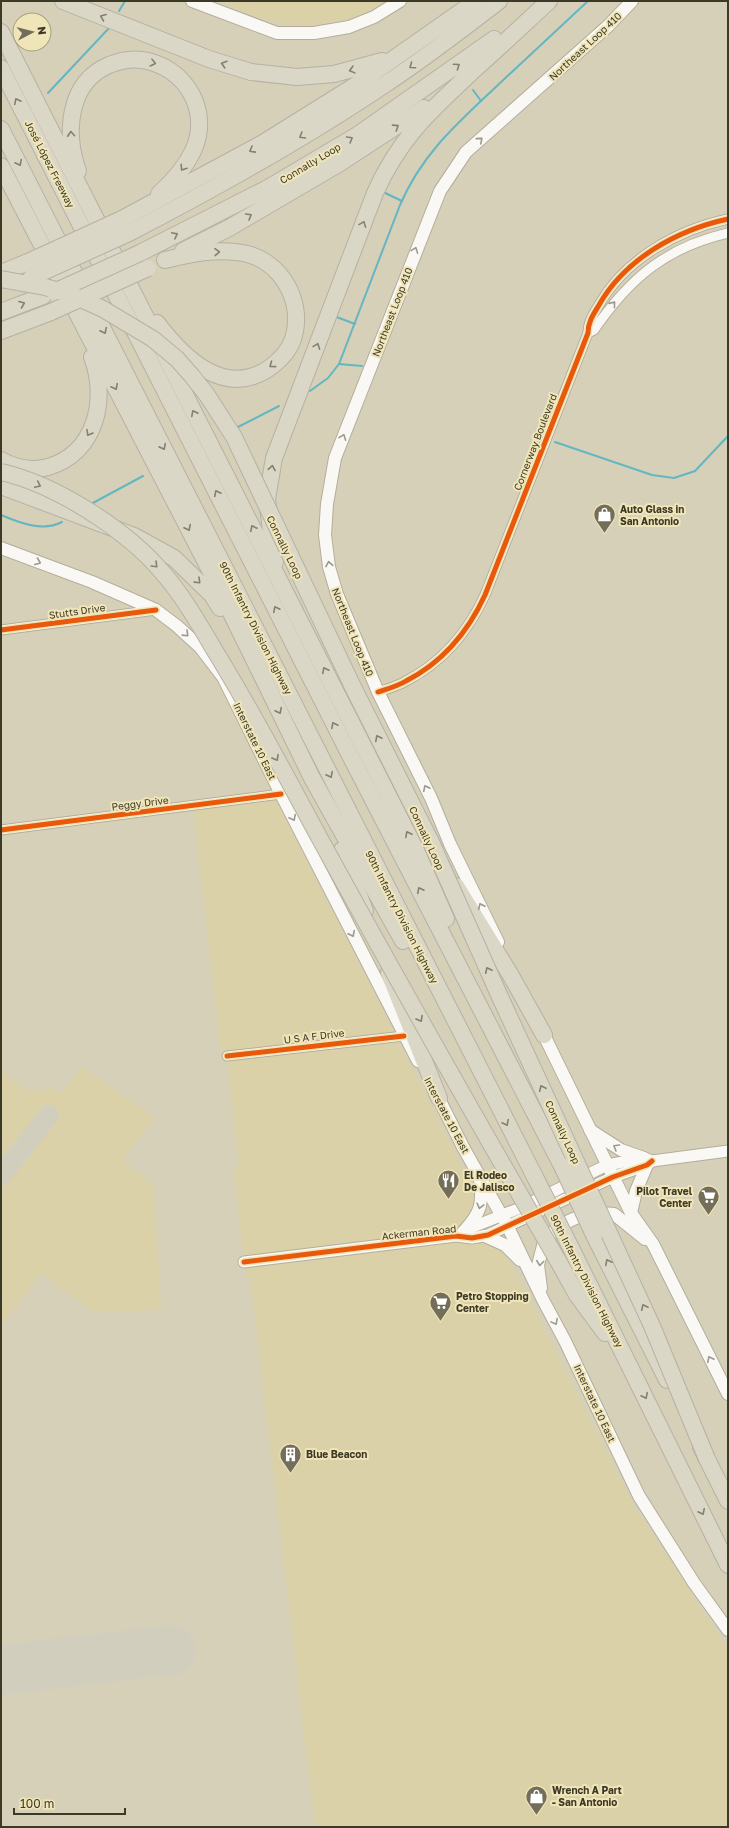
<svg xmlns="http://www.w3.org/2000/svg" width="729" height="1828" viewBox="0 0 729 1828" font-family="'Golos Text',sans-serif">
<style>
.built{fill:#dad1a9}
.lines{fill:none;stroke-linecap:round;stroke-linejoin:round}
.stream{stroke:#63b6c2;stroke-width:2}
.taxiway{stroke:#d2cebe;stroke-width:20}
.runway{stroke:#d2cebe;stroke-width:50}
.minor-casing{stroke:#b3ae9b;stroke-width:11}
.tertiary-casing{stroke:#b3ae9b;stroke-width:13}
.secondary-casing{stroke:#b3ae9b;stroke-width:14}
.motorway-casing{stroke:#b5b1a4;stroke-width:18}
.minor{stroke:#f9f8f4;stroke-width:9}
.tertiary{stroke:#f9f8f4;stroke-width:11}
.secondary{stroke:#f9f8f4;stroke-width:12}
.motorway{stroke:#dbd7c6;stroke-width:16}
.motorway-bridge-casing{stroke:#b5b1a4;stroke-width:18;stroke-linecap:butt}
.motorway-bridge{stroke:#dbd7c6;stroke-width:16}
.cycleway-casing{stroke:#f0e5b8;stroke-width:8}
.cycleway{stroke:#e8590c;stroke-width:5}
.oneway{stroke:#84806f}
.oneway2{stroke:#9b988e}
.labels{text-anchor:middle;dominant-baseline:central;stroke-width:4;stroke-linejoin:round;paint-order:stroke}
.street-label{font-size:10px;fill:#3d3927;stroke:#f0e5b8}
.poi-label{font-size:10px;font-weight:bold;fill:#3d3927;stroke:#f0e5b8;text-anchor:start}
</style>
<rect width="100%" height="100%" fill="#d6d0b8"/>
<g class="built">
<path d="M217,1h169l-19,12 -27,8 -35,5 -22,-2 -24,-6z"/>
<path d="M276,800l358,706 94,143v178h-413l-65,-549h-4l-13,-108 6,-8 -13,-110h-5l-28,-242z"/>
<path d="M82,1067l73,51 -32,41 31,27 7,124 -68,2 -52,-39 -40,52v-255l24,19 16,2 9,-6 10,9z"/>
</g>
<g class="lines">
<g class="stream">
<path d="M119,11l6,-10"/>
<path d="M473,90l8,11"/>
<path d="M48,93l62,-66"/>
<path d="M383,192l19,9"/>
<path d="M334,316l21,8"/>
<path d="M339,364l23,2"/>
<path d="M310,391l18,-13 11,-14 61,-159c23,-53 58,-82 99,-121 30,-28 59,-55 89,-83"/>
<path d="M236,428l43,-22"/>
<path d="M555,442l97,33 22,3 21,-7 33,-35"/>
<path d="M91,504l52,-28"/>
<path d="M1,515c19,8 42,17 61,7"/>
</g>
<path class="taxiway" d="M1,1176l48,-61"/>
<path class="runway" d="M1,1670l170,-20"/>
<defs>
<g id="minor">
<path d="M588,333l6,-3c35,-51 72,-83 134,-97"/>
<path d="M1,630l155,-20"/>
<path d="M378,692c9,-3 20,-6 28,-11 37,-19 62,-49 79,-86l103,-262c0,-11 5,-18 11,-28 26,-46 78,-75 129,-86"/>
<path d="M1,830l280,-36"/>
<path d="M227,1056l177,-20"/>
</g>
<g id="tertiary">
<path d="M463,1231l57,-23 87,-43 37,-7 8,3 76,-10"/>
<path d="M244,1262l212,-26 16,2 16,-3 125,-58 34,-12 5,-4"/>
</g>
<g id="secondary">
<path d="M192,1l85,32h37l35,-6 25,-10 26,-16"/>
<path d="M1,548l91,34 64,28 21,16 23,21 23,30 58,117 137,267"/>
<path d="M498,942l-48,-98 -19,-46 -53,-106 -41,-98 -8,-27 -4,-32 2,-31 8,-46 105,-267 26,-39 142,-126 24,-25"/>
<path d="M540,1027l91,186 22,31 75,150"/>
<path d="M435,1091l28,56 45,80 35,73 22,41 74,155 55,87 34,47"/>
<path d="M590,1130l31,20 23,8"/>
<path d="M631,1213l5,-22 11,-26"/>
<path d="M465,1230c16,-18 18,-26 15,-50"/>
<path d="M485,1236l20,9 15,15"/>
<path d="M541,1288l-3,-23 7,-27 24,-17 20,-9 25,2 31,25"/>
</g>
<g id="motorway">
<path d="M63,1l146,58 42,13 46,5 37,-3 48,-13"/>
<path d="M1,32l414,816 31,71"/>
<path d="M1,68l357,703 204,395"/>
<path d="M1,129l535,1050"/>
<path d="M1,166l210,406 101,206 91,163"/>
<path d="M78,171c-13,-37 -11,-88 31,-106 10,-4 21,-7 33,-5 43,6 70,51 51,91 -8,17 -21,31 -34,43"/>
<path d="M122,219l141,-76 93,-58 120,-84"/>
<path d="M129,233c87,-45 173,-93 255,-148 40,-26 77,-55 115,-84"/>
<path d="M183,251l46,-23 111,-65 84,-55"/>
<path d="M140,253l128,-65 88,-52 138,-97"/>
<path d="M1,273l27,-11"/>
<path d="M1,312l42,-16"/>
<path d="M157,323c26,34 66,75 111,46 10,-7 21,-18 25,-30 12,-37 -12,-79 -50,-86 -26,-5 -53,1 -78,7"/>
<path d="M1,331l50,-19"/>
<path d="M1,460c14,8 31,11 47,7 48,-14 60,-68 44,-110"/>
<path d="M1,486l133,50 40,22 38,37 8,13"/>
<path d="M275,562l-8,-63 7,-41 101,-265c25,-56 56,-83 100,-124 25,-22 49,-45 74,-68"/>
<path d="M342,850l23,61"/>
<path d="M456,886l54,88 34,61"/>
<path d="M389,973l50,125"/>
<path d="M594,1235l73,145"/>
<path d="M571,1248l157,317"/>
<path d="M557,1259l20,36 28,38"/>
<path d="M701,1447l27,54"/>
</g>
</defs>
<use href="#minor" class="minor-casing"/>
<use href="#tertiary" class="tertiary-casing"/>
<use href="#secondary" class="secondary-casing"/>
<use href="#motorway" class="motorway-casing"/>
<use href="#minor" class="minor"/>
<use href="#tertiary" class="tertiary"/>
<use href="#secondary" class="secondary"/>
<use href="#motorway" class="motorway"/>
<defs>
<g id="motorway-bridge">
<path d="M28,262l94,-43"/>
<path d="M32,277l97,-44"/>
<path d="M1,279l44,8 25,7 33,15 50,30 24,20 15,17 15,19 27,42 119,250 78,155 69,155 152,329 55,133"/>
<path d="M54,292l86,-39"/>
<path d="M51,312l97,-44"/>
<path d="M1,472c54,12 126,58 162,101 20,23 36,51 52,78 37,60 70,123 104,186 77,141 157,282 238,422"/>
<path d="M562,1166l32,69"/>
<path d="M536,1179l35,69"/>
</g>
</defs>
<use href="#motorway-bridge" class="motorway-bridge-casing"/>
<use href="#motorway-bridge" class="motorway-bridge"/>
<defs>
<g id="cycleway">
<path d="M1,630l155,-20"/>
<path d="M378,692c9,-3 20,-6 28,-11 37,-19 62,-49 79,-86l103,-262c0,-11 5,-18 11,-28 26,-46 78,-75 129,-86"/>
<path d="M1,830l280,-36"/>
<path d="M227,1056l177,-20"/>
<path d="M244,1262l212,-26 16,2 16,-3 125,-58 34,-12 5,-4"/>
</g>
</defs>
<use href="#cycleway" class="cycleway-casing"/>
<use href="#cycleway" class="cycleway"/>
</g>
<defs><path id="oneway-chevron" d="M-2-3.5L2.5 0L-2 3.5" fill="none" stroke-width="1.6" stroke-linecap="round" stroke-linejoin="round"/></defs>
<g class="oneway">
<use href="#oneway-chevron" transform="translate(103 17) rotate(-158)"/>
<use href="#oneway-chevron" transform="translate(153 63) rotate(14)"/>
<use href="#oneway-chevron" transform="translate(224 64) rotate(-162)"/>
<use href="#oneway-chevron" transform="translate(412 66) rotate(145)"/>
<use href="#oneway-chevron" transform="translate(457 66) rotate(-35)"/>
<use href="#oneway-chevron" transform="translate(352 70) rotate(165)"/>
<use href="#oneway-chevron" transform="translate(17 101) rotate(-117)"/>
<use href="#oneway-chevron" transform="translate(396 127) rotate(-33)"/>
<use href="#oneway-chevron" transform="translate(71 134) rotate(-94)"/>
<use href="#oneway-chevron" transform="translate(302 136) rotate(149)"/>
<use href="#oneway-chevron" transform="translate(350 139) rotate(-31)"/>
<use href="#oneway-chevron" transform="translate(252 150) rotate(151)"/>
<use href="#oneway-chevron" transform="translate(19 163) rotate(63)"/>
<use href="#oneway-chevron" transform="translate(183 168) rotate(123)"/>
<use href="#oneway-chevron" transform="translate(249 216) rotate(-30)"/>
<use href="#oneway-chevron" transform="translate(363 224) rotate(-69)"/>
<use href="#oneway-chevron" transform="translate(175 235) rotate(-27)"/>
<use href="#oneway-chevron" transform="translate(217 252) rotate(-2)"/>
<use href="#oneway-chevron" transform="translate(22 304) rotate(-21)"/>
<use href="#oneway-chevron" transform="translate(104 331) rotate(63)"/>
<use href="#oneway-chevron" transform="translate(317 346) rotate(-69)"/>
<use href="#oneway-chevron" transform="translate(272 365) rotate(144)"/>
<use href="#oneway-chevron" transform="translate(115 387) rotate(63)"/>
<use href="#oneway-chevron" transform="translate(194 413) rotate(-117)"/>
<use href="#oneway-chevron" transform="translate(89 433) rotate(120)"/>
<use href="#oneway-chevron" transform="translate(163 447) rotate(63)"/>
<use href="#oneway-chevron" transform="translate(272 468) rotate(-80)"/>
<use href="#oneway-chevron" transform="translate(38 485) rotate(25)"/>
<use href="#oneway-chevron" transform="translate(217 493) rotate(-117)"/>
<use href="#oneway-chevron" transform="translate(188 528) rotate(63)"/>
<use href="#oneway-chevron" transform="translate(253 528) rotate(-117)"/>
<use href="#oneway-chevron" transform="translate(155 565) rotate(45)"/>
<use href="#oneway-chevron" transform="translate(198 581) rotate(44)"/>
<use href="#oneway-chevron" transform="translate(276 609) rotate(-117)"/>
<use href="#oneway-chevron" transform="translate(325 670) rotate(-117)"/>
<use href="#oneway-chevron" transform="translate(279 711) rotate(63)"/>
<use href="#oneway-chevron" transform="translate(334 725) rotate(-117)"/>
<use href="#oneway-chevron" transform="translate(378 738) rotate(-117)"/>
<use href="#oneway-chevron" transform="translate(276 758) rotate(61)"/>
<use href="#oneway-chevron" transform="translate(330 775) rotate(63)"/>
<use href="#oneway-chevron" transform="translate(408 834) rotate(-117)"/>
<use href="#oneway-chevron" transform="translate(420 890) rotate(-117)"/>
<use href="#oneway-chevron" transform="translate(488 970) rotate(-115)"/>
<use href="#oneway-chevron" transform="translate(420 1019) rotate(61)"/>
<use href="#oneway-chevron" transform="translate(542 1088) rotate(-115)"/>
<use href="#oneway-chevron" transform="translate(506 1123) rotate(63)"/>
<use href="#oneway-chevron" transform="translate(608 1262) rotate(-117)"/>
<use href="#oneway-chevron" transform="translate(644 1307) rotate(-115)"/>
<use href="#oneway-chevron" transform="translate(645 1396) rotate(64)"/>
<use href="#oneway-chevron" transform="translate(702 1512) rotate(64)"/>
</g>
<g class="oneway2">
<use href="#oneway-chevron" transform="translate(480 140) rotate(-41)"/>
<use href="#oneway-chevron" transform="translate(415 250) rotate(-69)"/>
<use href="#oneway-chevron" transform="translate(613 304) rotate(-51)"/>
<use href="#oneway-chevron" transform="translate(343 437) rotate(-69)"/>
<use href="#oneway-chevron" transform="translate(38 562) rotate(21)"/>
<use href="#oneway-chevron" transform="translate(329 564) rotate(-100)"/>
<use href="#oneway-chevron" transform="translate(186 634) rotate(44)"/>
<use href="#oneway-chevron" transform="translate(426 788) rotate(-116)"/>
<use href="#oneway-chevron" transform="translate(293 818) rotate(63)"/>
<use href="#oneway-chevron" transform="translate(481 906) rotate(-116)"/>
<use href="#oneway-chevron" transform="translate(352 934) rotate(63)"/>
<use href="#oneway-chevron" transform="translate(616 1147) rotate(-150)"/>
<use href="#oneway-chevron" transform="translate(480 1206) rotate(104)"/>
<use href="#oneway-chevron" transform="translate(540 1263) rotate(97)"/>
<use href="#oneway-chevron" transform="translate(555 1322) rotate(62)"/>
<use href="#oneway-chevron" transform="translate(710 1359) rotate(-117)"/>
</g>
<defs>
<symbol id="shop-pin" viewBox="-11 -11 22 30"><path d="M0 17L-7.5 6A9.5 9.5 0 1 1 7.5 6Z" fill="#736e5a" stroke="#f0e5b8"/><path d="M-5-2.5h2.3a2.7 3.5 0 0 1 5.4 0H5L5.5 6h-11ZM-1.5-2.5h3a1.5 2.3 0 0 0-3 0Z" fill="#fff"/></symbol>
<symbol id="restaurant-pin" viewBox="-11 -11 22 30"><path d="M0 17L-7.5 6A9.5 9.5 0 1 1 7.5 6Z" fill="#736e5a" stroke="#f0e5b8"/><path d="M-5-6h1v4h1v-4h1v4h1v-4h1v5L-1.5 .5V6h-2V.5L-5-1ZM5-6V6H3V1.5H1.5Q1.5-4 5-6Z" fill="#fff"/></symbol>
<symbol id="supermarket-pin" viewBox="-11 -11 22 30"><path d="M0 17L-7.5 6A9.5 9.5 0 1 1 7.5 6Z" fill="#736e5a" stroke="#f0e5b8"/><path d="M-6-5.5h2.5l.6 2H6L4.5 2H-2.5L-4.4-4H-6ZM-1.5 3.2a1.3 1.3 0 1 0 .1 0ZM3 3.2a1.3 1.3 0 1 0 .1 0Z" fill="#fff"/></symbol>
<symbol id="building-pin" viewBox="-11 -11 22 30"><path d="M0 17L-7.5 6A9.5 9.5 0 1 1 7.5 6Z" fill="#736e5a" stroke="#f0e5b8"/><path d="M-4-6H4V6H1V3H-1V6H-4ZM-2.5-4.3h1.7v1.8h-1.7ZM.8-4.3h1.7v1.8H.8ZM-2.5-1h1.7V.8h-1.7ZM.8-1h1.7V.8H.8Z" fill="#fff"/></symbol>
</defs>
<g fill-rule="evenodd">
<use href="#shop-pin" x="592" y="502" width="25" height="34"/>
<use href="#restaurant-pin" x="436" y="1168" width="25" height="34"/>
<use href="#supermarket-pin" x="696" y="1184" width="25" height="34"/>
<use href="#supermarket-pin" x="428" y="1290" width="25" height="34"/>
<use href="#building-pin" x="278" y="1442" width="25" height="34"/>
<use href="#shop-pin" x="524" y="1784" width="25" height="34"/>
</g>
<g class="labels">
<g class="street-label">
<text transform="translate(585 46) rotate(-43)">Northeast Loop 410</text>
<text transform="translate(310 163) rotate(-31)">Connally Loop</text>
<text transform="translate(50 164) rotate(63)">José López Freeway</text>
<text transform="translate(392 312) rotate(-69)">Northeast Loop 410</text>
<text transform="translate(535 442) rotate(-69)">Cornerway Boulevard</text>
<text transform="translate(285 547) rotate(64)">Connally Loop</text>
<text transform="translate(77 611) rotate(-8)">Stutts Drive</text>
<text transform="translate(256 628) rotate(63)">90th Infantry Division Highway</text>
<text transform="translate(353 632) rotate(68)">Northeast Loop 410</text>
<text transform="translate(255 741) rotate(64)">Interstate 10 East</text>
<text transform="translate(140 803) rotate(-7)">Peggy Drive</text>
<text transform="translate(427 838) rotate(65)">Connally Loop</text>
<text transform="translate(402 917) rotate(63)">90th Infantry Division Highway</text>
<text transform="translate(314 1036) rotate(-7)">U S A F Drive</text>
<text transform="translate(447 1115) rotate(62)">Interstate 10 East</text>
<text transform="translate(563 1132) rotate(65)">Connally Loop</text>
<text transform="translate(419 1232) rotate(-6)">Ackerman Road</text>
<text transform="translate(587 1281) rotate(63)">90th Infantry Division Highway</text>
<text transform="translate(595 1403) rotate(65)">Interstate 10 East</text>
</g>
<g class="poi-label">
<text x="620" y="509">Auto Glass in<tspan x="620" dy="12">San Antonio</tspan></text>
<text x="464" y="1175">El Rodeo<tspan x="464" dy="12">De Jalisco</tspan></text>
<text x="692" y="1191" text-anchor="end">Pilot Travel<tspan x="692" dy="12">Center</tspan></text>
<text x="456" y="1296">Petro Stopping<tspan x="456" dy="12">Center</tspan></text>
<text x="306" y="1454">Blue Beacon</text>
<text x="552" y="1790">Wrench A Part<tspan x="552" dy="12">- San Antonio</tspan></text>
</g>
</g>
<rect width="729" height="1828" fill="none" stroke="#3d3927" stroke-width="4"/>
<g transform="translate(32 32) rotate(83)"><circle r="19" fill="#f0e5b8" stroke="#a8a07e"/>
<path d="M0-3L7 15L0 10L-7 15Z" fill="#736e5a"/>
<text y="-6" font-size="11" font-weight="bold" text-anchor="middle" fill="#3d3927">N</text>
</g>
<path d="M14 1808v6h111v-6" fill="none" stroke="#3d3927" stroke-width="2"/>
<text x="20" y="1808" font-size="12" fill="#3d3927" stroke="#f0e5b8" stroke-width="3" paint-order="stroke">100 m</text>
</svg>
